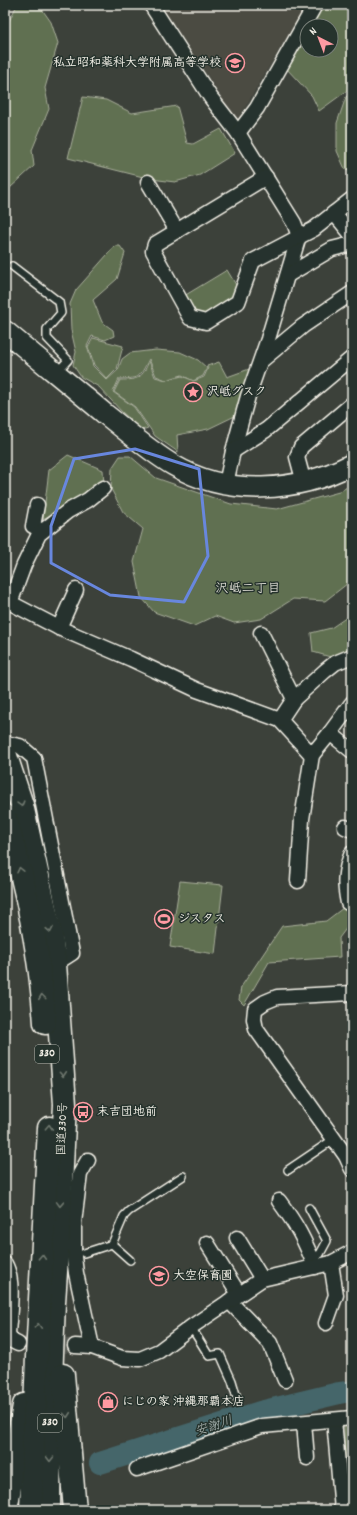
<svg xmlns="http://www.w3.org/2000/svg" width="357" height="1515" viewBox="0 0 357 1515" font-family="Dekko,'Klee One',sans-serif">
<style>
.built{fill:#4b4b43}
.green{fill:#606f51;stroke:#aab09c;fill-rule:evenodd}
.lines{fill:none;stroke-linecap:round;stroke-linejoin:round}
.river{stroke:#44666b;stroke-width:22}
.street-tunnel{stroke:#585b54;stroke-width:14;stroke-dasharray:14 7;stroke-linecap:butt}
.lane-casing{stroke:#f4f1e8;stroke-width:10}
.street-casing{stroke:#f4f1e8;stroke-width:17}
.secondary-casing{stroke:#f4f1e8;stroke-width:23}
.highway-casing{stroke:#f4f1e8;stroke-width:25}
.lane{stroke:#26332d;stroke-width:7}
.street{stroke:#26332d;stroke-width:14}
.secondary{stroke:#26332d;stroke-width:20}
.highway{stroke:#26332d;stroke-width:22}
.oneway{stroke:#6e766e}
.marked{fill:none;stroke:#6887de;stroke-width:3;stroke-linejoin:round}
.labels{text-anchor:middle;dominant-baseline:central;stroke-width:3;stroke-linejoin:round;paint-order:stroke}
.shield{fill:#26332d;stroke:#b6b8b0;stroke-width:1}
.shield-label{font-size:11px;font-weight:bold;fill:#f4f1e8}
.poi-label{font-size:12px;font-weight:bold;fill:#f4f1e8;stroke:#26332d;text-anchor:start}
.street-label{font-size:12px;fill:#f4f1e8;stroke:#26332d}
.neighbourhood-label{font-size:13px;fill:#f4f1e8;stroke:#26332d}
.water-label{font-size:13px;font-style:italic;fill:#aeb9b6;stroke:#26332d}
</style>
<rect width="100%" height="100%" fill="#3c413a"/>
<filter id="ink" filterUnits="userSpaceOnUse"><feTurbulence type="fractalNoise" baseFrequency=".025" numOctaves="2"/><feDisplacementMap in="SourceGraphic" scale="8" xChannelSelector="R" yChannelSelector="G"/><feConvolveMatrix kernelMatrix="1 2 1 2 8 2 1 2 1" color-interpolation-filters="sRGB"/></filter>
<g filter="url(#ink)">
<path class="built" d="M161,5h145l-69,116z"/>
<g class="green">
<path d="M17,5h22l12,17 7,21 -13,45 4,21 -17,41 2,16 -24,22 -5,1v-160z"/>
<path d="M319,5h29l-3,4 7,7v71l-33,24 -7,-15 -26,-28 20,-42zM307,26h24v24h-24z"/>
<path d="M352,91v79l-7,-1 -8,-18v-28l9,-26z"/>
<path d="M83,97l23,3 26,13 45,-7 10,37 6,1 28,-15 14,24 -35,22 -25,7 -24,-3 -83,-21z"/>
<path d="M115,246h5l5,7 -8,26 -24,21 9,22 11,8 1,6 -9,4 -13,-4 -5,10 6,20 14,14 11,-10 4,-11 8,-6 26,-3 24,2 18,8 9,8 -4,8 -10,5 -11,-6 -16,5 -10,-4 -7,-17c-10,19 -8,19 -30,20l-6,13 21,15 14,21 -6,2 -20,-18 -23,-25 -18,-10 -8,-12 3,-13 -5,-22 -1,-26 6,-14z"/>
<path d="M227,270l9,15 -5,14 -30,17 -8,-5 -9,-15z"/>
<path d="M93,338l30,8 -6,23 -10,10 -13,-14 -6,-18z"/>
<path d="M149,361l6,16 11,3 16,-4 12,5 10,-4 4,-9 -1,-2 12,-4 8,15 25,-9 -15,47 -29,14 -31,6 1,17 -23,-16 -20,-29 -21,-15 6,-12c19,0 22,-2 29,-19z"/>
<path d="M68,455l35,15 1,15 -61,34 6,-49z"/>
<path d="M120,456h10l26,22 75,26 46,5 62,-17 13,-8v96l-27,21 -32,-2 -32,20 -27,4 -19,-7 -21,10 -40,-14 -13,-15 -7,-35 9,-33 -20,-17 -12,-23 1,-21z"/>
<path d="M350,615h2v35l-18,8 -21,-6 -2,-19 20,-5z"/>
<path d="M180,881l43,4 -8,69 -45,-7z"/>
<path d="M343,908h7l-2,18 -9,12 1,19 -71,5 -25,43 -5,-5 2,-13 41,-61 44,-5z"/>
<path d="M352,1422v85l-6,-5 -2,-75 4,-4z"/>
</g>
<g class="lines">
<path class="river" d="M100,1463l160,-51 79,-19 13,-2"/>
<path class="street-tunnel" d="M18,1344l57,2"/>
<defs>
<g id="lane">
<path d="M12,266l47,36 2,11 -14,16v9l21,22 -12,13"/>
<path d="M288,1170l46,-31"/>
<path d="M309,1208l18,33 -7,13 -9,4"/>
<path d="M112,1244l12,-28 5,-5 54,-35"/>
<path d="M84,1253l28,-9 18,16"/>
<path d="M191,1327l18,29 11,-2 12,27 5,17"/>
</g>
<g id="street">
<path d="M151,5l60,93 27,35 56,90 5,13 -31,103 -20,57 -15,55 -7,33"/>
<path d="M238,133l19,-25 58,-103"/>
<path d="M266,177l-111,67 -2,7 37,67 16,4 32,-20 15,-41 61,-32 38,-30"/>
<path d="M148,182l29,49"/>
<path d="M334,213l18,22"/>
<path d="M288,275l44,-26 20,-5"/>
<path d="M261,361l42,-35 49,-33"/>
<path d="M233,451l33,-21 86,-72"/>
<path d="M304,483l-7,-26 4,-10 51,-43"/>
<path d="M37,505l-4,21 9,5"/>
<path d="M5,600l54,28 72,31 66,31 83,30 32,35 18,-22 22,18"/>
<path d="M10,603l14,-38 15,-31 29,-23 20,-11 15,-12"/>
<path d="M59,628l17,-38"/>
<path d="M261,633l33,66"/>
<path d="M280,720l14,-21 31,-28 10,-8 17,-7"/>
<path d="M330,733l22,-30"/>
<path d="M5,743l15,3 14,12 38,195 -17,11"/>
<path d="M345,827l7,3"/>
<path d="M298,881l4,-62 10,-64"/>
<path d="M348,903c-4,-19 -4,-31 4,-50"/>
<path d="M352,993l-75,4 -12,5 -10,7 -1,10 2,10 90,127 6,13"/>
<path d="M88,1160l-8,14 -6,49v34l2,16 16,74"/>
<path d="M279,1201c17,23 26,39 36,66"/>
<path d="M237,1238l25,41"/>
<path d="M207,1243l32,51"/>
<path d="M5,1264c10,18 4,50 3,70l4,7 6,3"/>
<path d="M229,1301l41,42 15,37"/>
<path d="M326,1323l10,-28 -5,-32"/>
<path d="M75,1346l17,1 30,11 18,1 19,-8 32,-24 71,-48 69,-16 21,-11"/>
<path d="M334,1420l8,90"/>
<path d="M304,1423l3,35"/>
<path d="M137,1469l125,-43 90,-8"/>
</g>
<path id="secondary" d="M5,331c33,28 67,55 100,83 22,17 43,36 68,51 54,32 124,28 179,-1"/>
<g id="highway">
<path d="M5,753l17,52 29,130 4,29 10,140 -6,122 -5,76 -4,105 -1,103"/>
<path d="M5,816c21,67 35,137 40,207"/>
<path d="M63,1375l12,135"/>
<path d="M6,1510l18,-105"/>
<path d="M31,1510l6,-153 12,-229"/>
</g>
</defs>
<use href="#lane" class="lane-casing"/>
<use href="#street" class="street-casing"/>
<use href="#secondary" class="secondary-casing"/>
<use href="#highway" class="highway-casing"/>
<use href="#lane" class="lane"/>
<use href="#street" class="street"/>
<use href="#secondary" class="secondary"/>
<use href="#highway" class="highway"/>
</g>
<defs><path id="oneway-chevron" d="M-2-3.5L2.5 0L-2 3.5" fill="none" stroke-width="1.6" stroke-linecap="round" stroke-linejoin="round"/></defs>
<g class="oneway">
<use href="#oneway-chevron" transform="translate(21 804) rotate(74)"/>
<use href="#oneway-chevron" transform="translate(20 870) rotate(-103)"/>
<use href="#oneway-chevron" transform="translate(50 930) rotate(79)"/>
<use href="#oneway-chevron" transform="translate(42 997) rotate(-97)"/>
<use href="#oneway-chevron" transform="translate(63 1074) rotate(86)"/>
<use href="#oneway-chevron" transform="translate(49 1127) rotate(-87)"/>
<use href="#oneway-chevron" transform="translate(60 1204) rotate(92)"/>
<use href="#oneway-chevron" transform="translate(42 1257) rotate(-87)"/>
<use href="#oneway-chevron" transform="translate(38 1326) rotate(-87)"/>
<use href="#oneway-chevron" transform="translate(67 1415) rotate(85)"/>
<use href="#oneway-chevron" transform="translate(50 1459) rotate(91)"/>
</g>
</g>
<path class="marked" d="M135,449l64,20 9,87 -24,46 -74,-7 -59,-32v-37l23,-67z"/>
<defs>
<symbol id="school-ring" viewBox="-11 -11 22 22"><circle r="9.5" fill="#26332d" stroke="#ff9aa2" stroke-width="1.5"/><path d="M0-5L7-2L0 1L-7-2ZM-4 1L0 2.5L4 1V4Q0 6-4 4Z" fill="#ff9aa2"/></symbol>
<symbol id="sight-ring" viewBox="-11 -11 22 22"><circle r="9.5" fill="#26332d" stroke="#ff9aa2" stroke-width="1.5"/><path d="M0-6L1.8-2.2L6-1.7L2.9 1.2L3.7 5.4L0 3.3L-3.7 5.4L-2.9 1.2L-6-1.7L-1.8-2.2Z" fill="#ff9aa2"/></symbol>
<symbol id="stadium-ring" viewBox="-11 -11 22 22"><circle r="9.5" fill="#26332d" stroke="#ff9aa2" stroke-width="1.5"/><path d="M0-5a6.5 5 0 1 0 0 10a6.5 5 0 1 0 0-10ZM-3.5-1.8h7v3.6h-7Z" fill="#ff9aa2"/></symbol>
<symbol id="bus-ring" viewBox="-11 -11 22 22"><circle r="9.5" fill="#26332d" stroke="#ff9aa2" stroke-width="1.5"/><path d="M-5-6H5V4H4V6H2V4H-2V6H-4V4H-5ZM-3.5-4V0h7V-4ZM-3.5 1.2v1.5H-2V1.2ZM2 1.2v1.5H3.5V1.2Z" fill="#ff9aa2"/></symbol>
<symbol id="shop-ring" viewBox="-11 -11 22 22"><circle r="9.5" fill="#26332d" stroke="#ff9aa2" stroke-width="1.5"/><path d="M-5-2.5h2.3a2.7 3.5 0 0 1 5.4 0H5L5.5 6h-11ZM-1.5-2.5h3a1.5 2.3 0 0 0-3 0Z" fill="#ff9aa2"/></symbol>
</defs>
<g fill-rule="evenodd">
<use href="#school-ring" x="224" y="52" width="22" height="22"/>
<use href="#sight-ring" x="182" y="381" width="22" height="22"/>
<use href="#stadium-ring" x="153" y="908" width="22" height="22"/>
<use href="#bus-ring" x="72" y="1101" width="22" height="22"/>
<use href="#school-ring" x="148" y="1265" width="22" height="22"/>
<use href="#shop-ring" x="97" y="1391" width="22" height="22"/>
</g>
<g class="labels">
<g class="shield">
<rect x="35" y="1045" width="24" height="18" rx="3"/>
<rect x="38" y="1414" width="24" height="18" rx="3"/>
</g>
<g class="shield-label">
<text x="47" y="1054">330</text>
<text x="50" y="1423">330</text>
</g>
<g class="poi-label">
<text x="221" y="63" text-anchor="end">私立昭和薬科大学附属高等学校</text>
<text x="207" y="392">沢岻グスク</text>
<text x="178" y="919">ジスタス</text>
<text x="97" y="1112">末吉団地前</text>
<text x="173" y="1276">大空保育園</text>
<text x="122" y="1402">にじの家 沖縄那覇本店</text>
</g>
<g class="street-label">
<text transform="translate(63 1129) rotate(-88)">国道330号</text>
</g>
<g class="neighbourhood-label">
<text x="248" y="589">沢岻二丁目</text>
</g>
<g class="water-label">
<text transform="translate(214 1427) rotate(-18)">安謝川</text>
</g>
</g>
<rect width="357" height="1515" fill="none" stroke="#26332d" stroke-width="20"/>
<rect x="10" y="10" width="337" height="1495" fill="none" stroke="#f4f1e8" stroke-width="1.5" filter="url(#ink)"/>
<g transform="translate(319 38) rotate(318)"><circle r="19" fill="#26332d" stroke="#787f78"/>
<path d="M0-3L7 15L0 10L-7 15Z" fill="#ff9aa2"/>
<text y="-6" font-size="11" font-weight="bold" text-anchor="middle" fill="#f4f1e8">N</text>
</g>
</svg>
